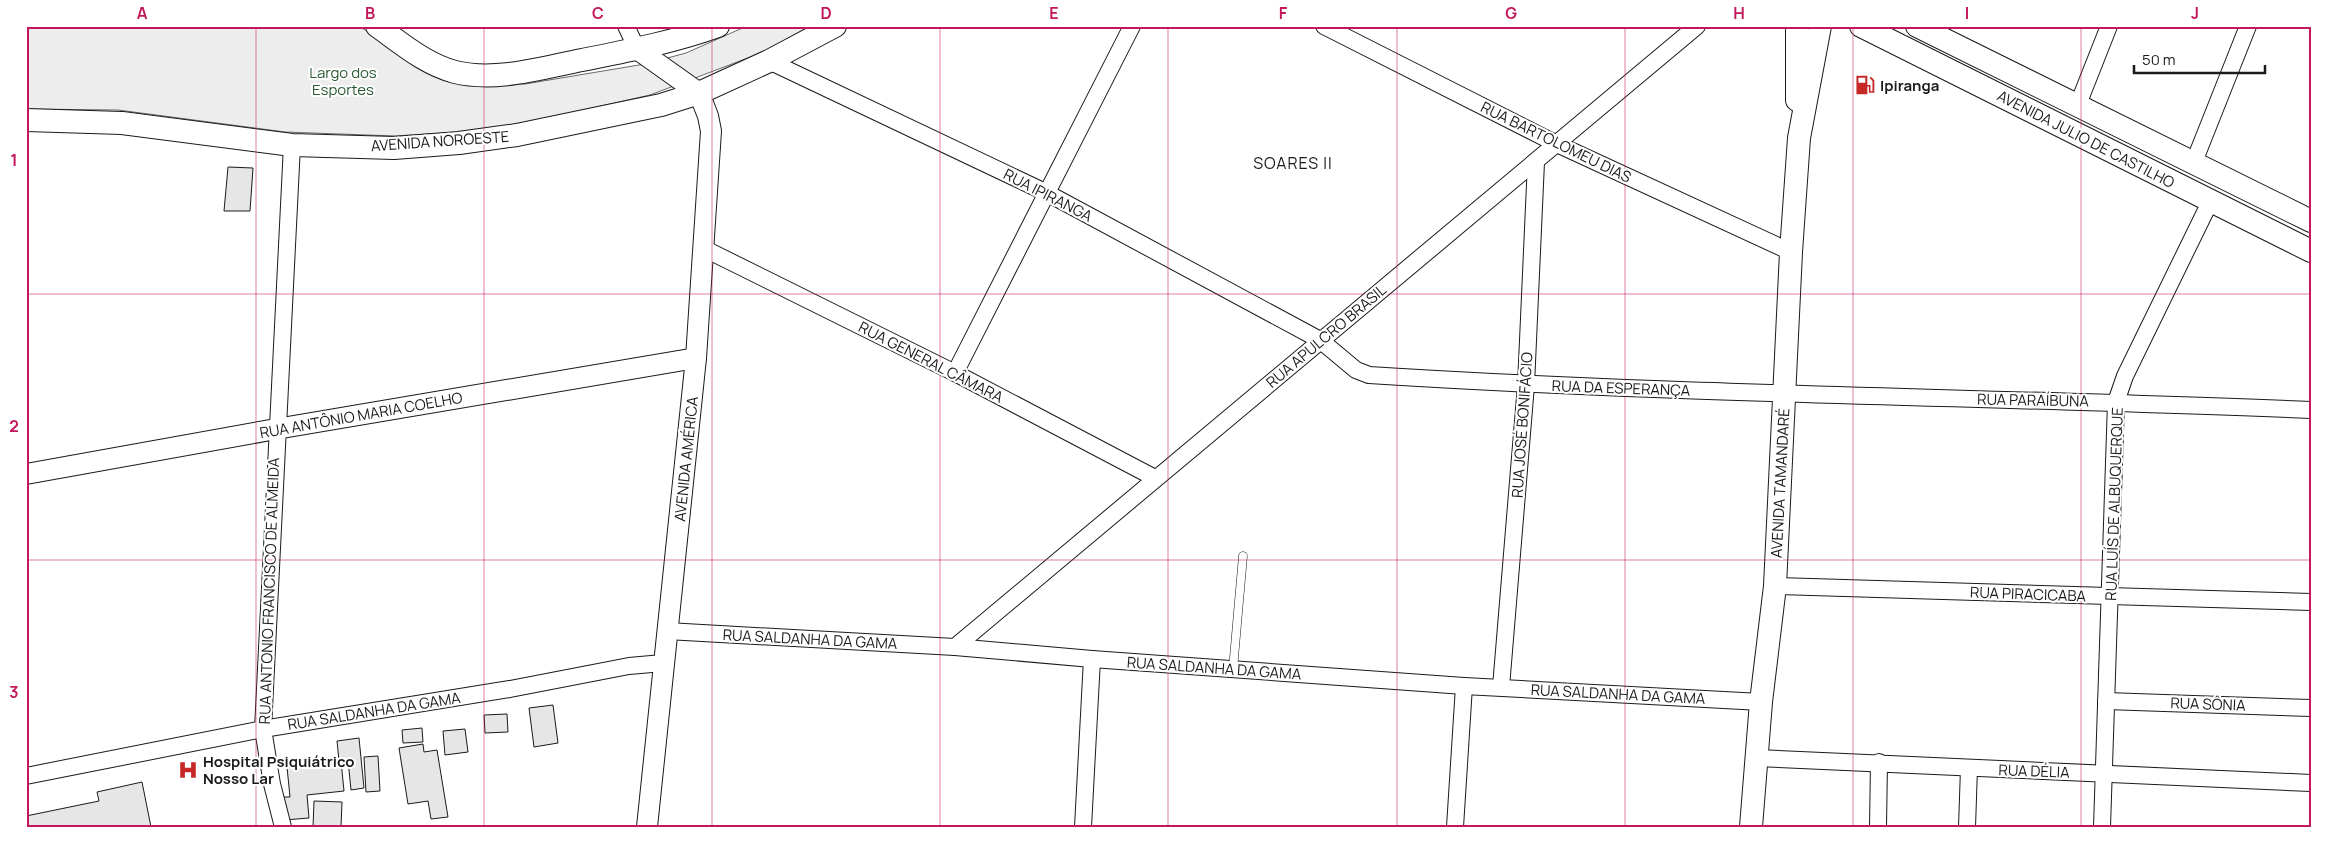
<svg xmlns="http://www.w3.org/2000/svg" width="2337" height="853" viewBox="0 0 2337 853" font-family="Manrope,sans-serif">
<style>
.built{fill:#ededed;stroke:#6a6a6a}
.building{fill:#e6e6e6;stroke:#1a1a1a}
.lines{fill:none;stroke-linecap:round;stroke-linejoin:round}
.service-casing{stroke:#1a1a1a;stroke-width:9}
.minor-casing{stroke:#1a1a1a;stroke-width:18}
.tertiary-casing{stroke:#1a1a1a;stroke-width:22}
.secondary-casing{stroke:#1a1a1a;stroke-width:24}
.service{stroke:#fff;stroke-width:8}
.minor{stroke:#fff;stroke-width:16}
.tertiary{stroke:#fff;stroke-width:20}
.secondary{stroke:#fff;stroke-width:22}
.grid{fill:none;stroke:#c2185b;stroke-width:1;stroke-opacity:0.55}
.labels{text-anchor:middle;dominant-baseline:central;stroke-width:4;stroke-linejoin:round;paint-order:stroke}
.park-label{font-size:15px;fill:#2b5a34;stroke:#fff}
.poi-label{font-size:15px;font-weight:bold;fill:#1a1a1a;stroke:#fff;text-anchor:start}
.street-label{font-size:15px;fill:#1a1a1a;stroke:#fff}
.neighbourhood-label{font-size:16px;letter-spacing:1px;fill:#1a1a1a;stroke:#fff}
.neatline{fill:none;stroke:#c2185b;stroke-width:2}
.grid-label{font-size:16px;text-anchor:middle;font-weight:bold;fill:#c2185b}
</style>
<rect width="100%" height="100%" fill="#fff"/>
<path class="built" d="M26,26h333l72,47 54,12 40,-1 120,-20 41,-11 61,-27h63l-49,27 -111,42 -137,31 -54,6 -64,4 -110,-4 -167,-22 -92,-1z"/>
<g class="building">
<path d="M228,167l25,1 -3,43h-26z"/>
<path d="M553,705l5,38 -24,4 -5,-39z"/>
<path d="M507,714l1,18 -23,1 -1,-18z"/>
<path d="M422,728l1,14 -20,1 -1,-13z"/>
<path d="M465,729l3,23 -23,3 -2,-24z"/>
<path d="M359,738l5,50 -13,2 -3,-30 -9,1 -2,-20z"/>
<path d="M423,744l1,8 13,-2 11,67 -17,2 -3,-18 -20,3 -9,-56z"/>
<path d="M378,756l2,35 -14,1 -2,-35z"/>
<path d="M341,761l3,30 -37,4 2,23 -25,2 -2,-23h8l-3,-30z"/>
<path d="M142,782l9,45h-125v-11l73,-15 -2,-9z"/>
<path d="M314,801l28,1 -1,25h-28z"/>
</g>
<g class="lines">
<defs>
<path id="service" d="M1233,669l10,-113"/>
<g id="minor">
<path d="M626,26l11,23"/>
<path d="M1324,26l233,118 234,108"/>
<path d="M769,61l278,132 273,147 36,30 13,5c314,20 628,22 942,35"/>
<path d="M2077,107l32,-81"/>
<path d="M2194,162l54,-136"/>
<path d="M705,249l250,124 200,105"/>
<path d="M955,373l177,-347"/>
<path d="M1775,586l536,16"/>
<path d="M667,631l288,16 137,12 372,27 297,16"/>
<path d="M955,647l742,-621"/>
<path d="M1501,687l25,-302 10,-223"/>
<path d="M2106,701l205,7"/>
<path d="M1756,758l555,25"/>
<path d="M26,776l237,-47 247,-40 119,-23 34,-3"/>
<path d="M283,827l-11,-43 -9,-55 29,-584"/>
<path d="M1083,827l9,-168"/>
<path d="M1455,827l9,-141"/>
<path d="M1878,827l1,-65"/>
<path d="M1967,827l2,-59"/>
<path d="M2102,827l14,-425 9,-26 85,-174"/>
</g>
<g id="tertiary">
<path d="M637,49l62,44 9,23 3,15 -15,227 -49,469"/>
<path d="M26,474l250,-45 420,-71"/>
</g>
<g id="secondary">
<path d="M377,26c24,17 48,38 78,46 41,10 86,-4 127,-12 45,-9 92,-18 136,-34"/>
<path d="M1861,26l450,225"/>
<path d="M1917,26l394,195"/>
<path d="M1797,100v-74"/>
<path d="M26,120l96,3 170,22 102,3 65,-5 58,-8 144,-30 38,-12 70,-32 66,-35"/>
<path d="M1751,827l10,-125 14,-116 16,-334 8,-114 21,-112"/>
</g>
</defs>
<use href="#service" class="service-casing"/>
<use href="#minor" class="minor-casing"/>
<use href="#tertiary" class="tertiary-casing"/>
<use href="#secondary" class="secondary-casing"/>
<use href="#service" class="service"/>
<use href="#minor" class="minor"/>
<use href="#tertiary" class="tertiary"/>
<use href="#secondary" class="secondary"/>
</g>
<path class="grid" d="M256,26v801M484,26v801M712,26v801M940,26v801M1168,26v801M1397,26v801M1625,26v801M1853,26v801M2081,26v801M26,294h2285M26,560h2285"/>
<defs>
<symbol id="fuel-bare" viewBox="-9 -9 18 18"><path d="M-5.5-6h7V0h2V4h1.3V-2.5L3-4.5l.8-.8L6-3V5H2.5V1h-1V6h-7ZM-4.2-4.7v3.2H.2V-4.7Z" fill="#c62828" stroke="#fff" stroke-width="2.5" paint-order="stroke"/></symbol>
<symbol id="hospital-bare" viewBox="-9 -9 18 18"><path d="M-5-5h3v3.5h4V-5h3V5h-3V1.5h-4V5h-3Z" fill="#c62828" stroke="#fff" stroke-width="2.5" paint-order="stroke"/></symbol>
</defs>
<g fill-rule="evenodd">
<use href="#fuel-bare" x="1851" y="71" width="28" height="28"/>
<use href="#hospital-bare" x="174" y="756" width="28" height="28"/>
</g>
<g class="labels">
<g class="park-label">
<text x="343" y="72">Largo dos<tspan x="343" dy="17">Esportes</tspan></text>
</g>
<g class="poi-label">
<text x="1880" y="85">Ipiranga</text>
<text x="203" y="761">Hospital Psiquiátrico<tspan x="203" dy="17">Nosso Lar</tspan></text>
</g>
<g class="street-label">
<text transform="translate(2086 139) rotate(27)">AVENIDA JULIO DE CASTILHO</text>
<text transform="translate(440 141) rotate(-4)">AVENIDA NOROESTE</text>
<text transform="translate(1556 142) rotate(26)">RUA BARTOLOMEU DIAS</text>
<text transform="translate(1048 195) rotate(27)">RUA IPIRANGA</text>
<text transform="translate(1326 336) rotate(-40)">RUA APULCRO BRASIL</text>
<text transform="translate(931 362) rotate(27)">RUA GENERAL CÂMARA</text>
<text transform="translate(1621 388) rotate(2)">RUA DA ESPERANÇA</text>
<text transform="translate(2033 400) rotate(1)">RUA PARAÍBUNA</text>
<text transform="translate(361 415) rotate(-10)">RUA ANTÔNIO MARIA COELHO</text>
<text transform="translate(1522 425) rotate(-86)">RUA JOSÉ BONIFÁCIO</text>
<text transform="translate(686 459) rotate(-84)">AVENIDA AMÉRICA</text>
<text transform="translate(1780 483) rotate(-87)">AVENIDA TAMANDARÉ</text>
<text transform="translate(2114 504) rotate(-88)">RUA LUÍS DE ALBUQUERQUE</text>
<text transform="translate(269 591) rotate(-88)">RUA ANTONIO FRANCISCO DE ALMEIDA</text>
<text transform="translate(2028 594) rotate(2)">RUA PIRACICABA</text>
<text transform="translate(810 639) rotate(3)">RUA SALDANHA DA GAMA</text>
<text transform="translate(1214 668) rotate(4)">RUA SALDANHA DA GAMA</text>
<text transform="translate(1618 694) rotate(3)">RUA SALDANHA DA GAMA</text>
<text transform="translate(2208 704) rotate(2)">RUA SÔNIA</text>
<text transform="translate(374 711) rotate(-9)">RUA SALDANHA DA GAMA</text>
<text transform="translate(2034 771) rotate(2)">RUA DÉLIA</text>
</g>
<g class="neighbourhood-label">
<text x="1293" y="163">SOARES II</text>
</g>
</g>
<rect width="2337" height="853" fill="none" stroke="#ffffff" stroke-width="55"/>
<path d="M2134 65v8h131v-8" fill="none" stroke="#1a1a1a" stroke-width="2.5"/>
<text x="2142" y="65" font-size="15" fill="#1a1a1a" stroke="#ffffff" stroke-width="4" paint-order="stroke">50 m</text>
<rect x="28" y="28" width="2282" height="798" class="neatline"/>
<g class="grid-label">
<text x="142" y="19">A</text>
<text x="370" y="19">B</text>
<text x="598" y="19">C</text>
<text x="826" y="19">D</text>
<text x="1054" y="19">E</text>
<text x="1283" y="19">F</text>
<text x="1511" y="19">G</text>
<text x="1739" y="19">H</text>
<text x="1967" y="19">I</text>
<text x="2195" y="19">J</text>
<text x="14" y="166">1</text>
<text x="14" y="432">2</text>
<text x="14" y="698">3</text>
</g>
</svg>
